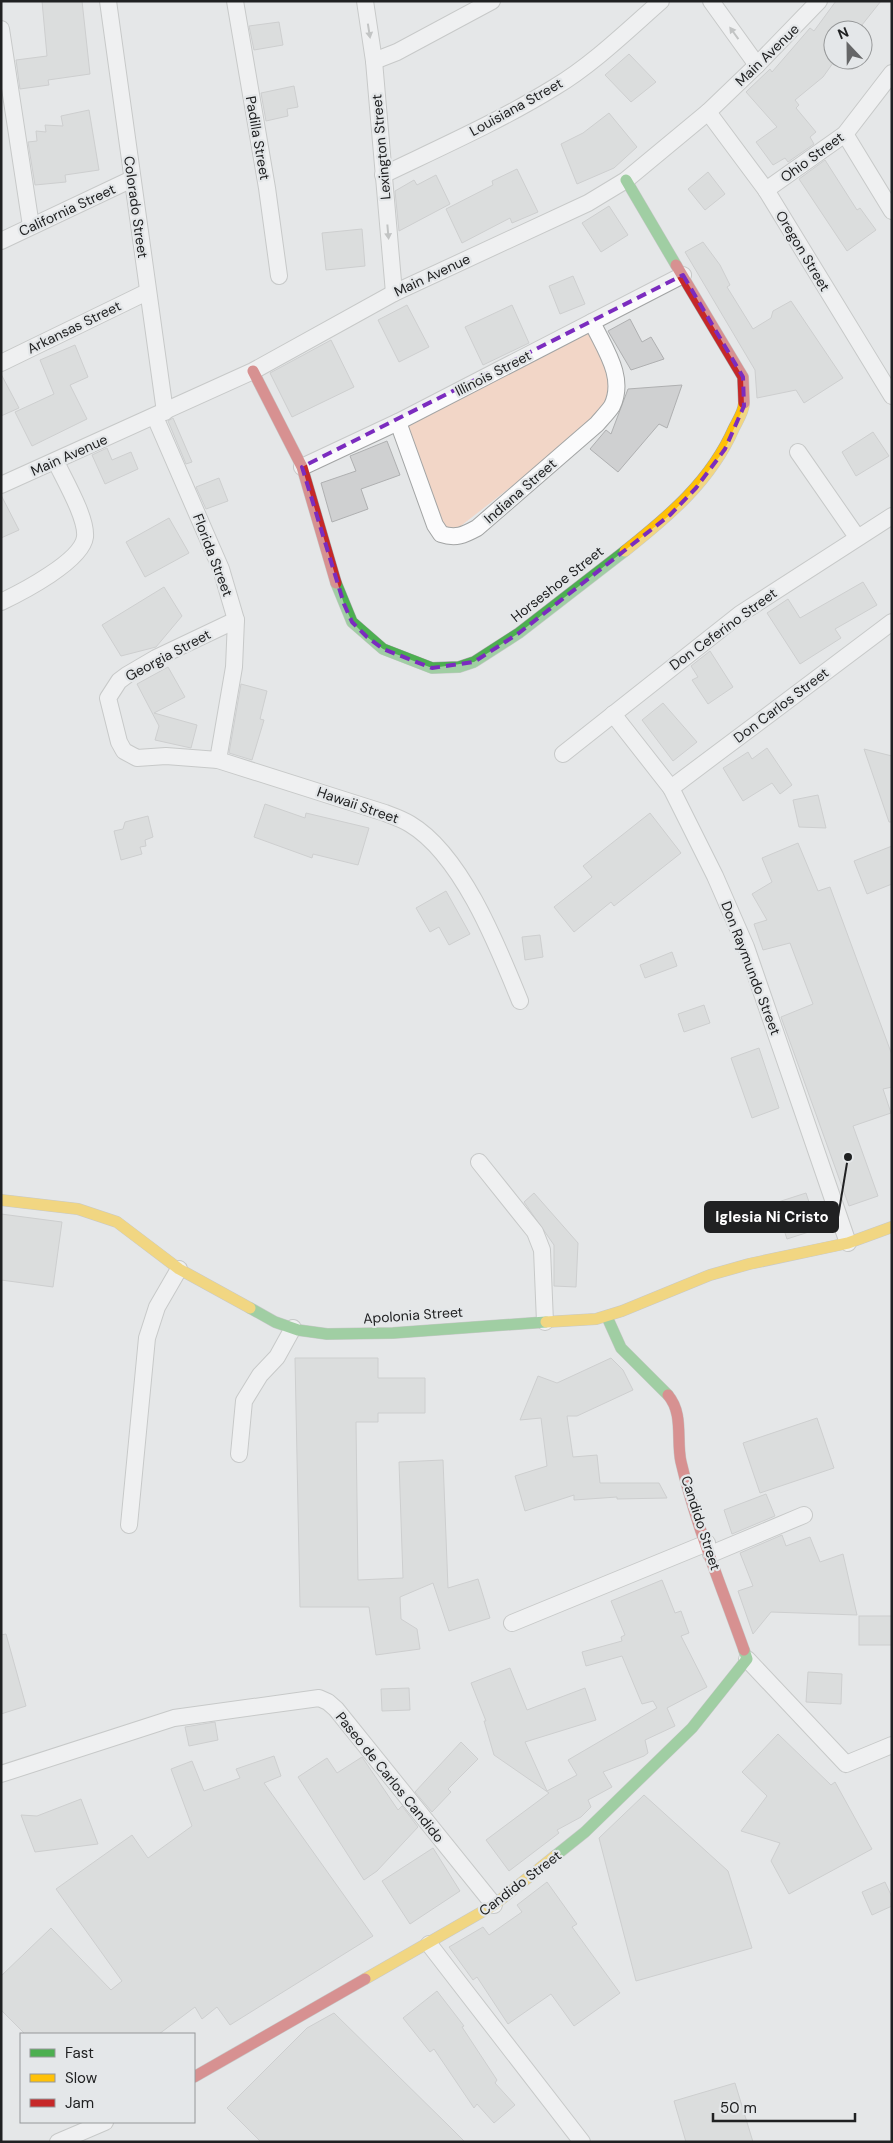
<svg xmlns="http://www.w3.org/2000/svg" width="893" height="2143" viewBox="0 0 893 2143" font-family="'DM Sans',sans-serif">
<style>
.green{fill:#f2d6c7}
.building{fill:#cfd0d1;stroke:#afb0b1}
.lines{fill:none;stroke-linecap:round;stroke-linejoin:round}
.street-casing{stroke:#a2a4a4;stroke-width:18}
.fast-casing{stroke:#a2a4a4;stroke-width:12}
.slow-casing{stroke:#a2a4a4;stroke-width:12}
.jam-casing{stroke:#a2a4a4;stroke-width:12}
.street{stroke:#fbfbfc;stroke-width:16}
.fast{stroke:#4caf50;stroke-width:11}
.slow{stroke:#ffc107;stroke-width:11}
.jam{stroke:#c62828;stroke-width:11}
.oneway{fill:#98999a}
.marked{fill:none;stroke:#7b2cbf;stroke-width:4;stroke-dasharray:10 6;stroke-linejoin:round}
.labels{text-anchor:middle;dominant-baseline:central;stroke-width:4.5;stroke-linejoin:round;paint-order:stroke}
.street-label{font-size:14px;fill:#202122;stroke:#e4e7e9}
.leader{fill:none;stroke:#202122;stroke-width:2}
.callout-dot{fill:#202122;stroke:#e4e7e9;stroke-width:2}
.callout{fill:#202122;stroke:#202122;stroke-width:2}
.callout-label{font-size:15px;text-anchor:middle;font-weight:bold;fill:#fff}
</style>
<rect width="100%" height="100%" fill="#e5e7e8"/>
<path class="green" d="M591,327l20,39 1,24 -18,32 -141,110 -10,-1 -40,-108z"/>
<g class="building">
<path d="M42,1h40l8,73 -42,6 1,5 -29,4 -4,-29 31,-4z"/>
<path d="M836,1h45l-23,29h-25v33l-10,14 -28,23 4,5 -3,3 20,24 -6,5 4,7 -26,18 -3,-4 -12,7 -17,-23 21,-15 -31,-35 24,-23 2,3 38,-44 4,3z"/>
<path d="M279,22l4,23 -29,5 -5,-24z"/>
<path d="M629,54l27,28 -25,20 -26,-27z"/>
<path d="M294,86l4,21 -11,2 1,7 -22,5 -5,-28z"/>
<path d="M89,110l10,60 -34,5 1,7 -31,3 -7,-43 9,-1 -1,-10 10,1 -1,-7 18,1 -2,-10z"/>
<path d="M609,113l28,34 -23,21 -37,16 -16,-40 22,-11z"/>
<path d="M825,160l32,50 3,-2 16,22 -29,21 -48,-72z"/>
<path d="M517,169l21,43 -26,11 -2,-5 -48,25 -16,-34 47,-24 -1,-4z"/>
<path d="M708,172l17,22 -20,16 -17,-21z"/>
<path d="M436,175l14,29 -51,27 -4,-40 19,-11 3,5z"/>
<path d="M609,206l19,29 -27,17 -19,-29z"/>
<path d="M362,229l3,37 -39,4 -4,-37z"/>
<path d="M703,242l17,23 10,20 -3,2 26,42 18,-11 2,-7 18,-10 52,77 -39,25 -8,-13 -39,8 -2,-28 -70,-118z"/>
<path d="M573,276l12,28 -25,10 -11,-28z"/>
<path d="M407,305l22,42 -30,15 -21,-42z"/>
<path d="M512,305l17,38 -46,22 -18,-38z"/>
<path d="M630,319l12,23 9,-5 13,22 -33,11 -23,-39z"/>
<path d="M331,340l23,47 -62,30 -22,-44z"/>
<path d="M75,345l13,32 -18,8 17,34 -55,27 -17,-34 39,-18 -14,-34z"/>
<path d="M1,374l18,34 -18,8z"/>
<path d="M682,385l-15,43 -8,-4 -41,48 -28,-23 16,-19 5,4 17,-45z"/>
<path d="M173,418l19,44 -6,2 -18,-43z"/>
<path d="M873,432l16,24 -33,20 -14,-24z"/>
<path d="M387,441l13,34 -39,14 7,20 -36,13 -11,-39 35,-12 -6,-15z"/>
<path d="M107,448l5,12 19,-8 7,17 -33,15 -13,-29z"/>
<path d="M219,478l9,23 -22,8 -10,-22z"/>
<path d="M1,495l18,35 -18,8z"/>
<path d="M169,518l20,35 -44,24 -19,-35z"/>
<path d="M863,582l14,23 -42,24 6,9 -41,26 -33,-51 21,-14 12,19z"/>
<path d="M164,587l18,29 -26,31 -35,9 -19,-31z"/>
<path d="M710,651l23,36 -25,17 -16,-24 6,-3 -7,-11z"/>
<path d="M168,667l17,30 -31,16 43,12 -6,23 -36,-8 4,-14 -22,-42z"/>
<path d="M241,684l26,7 -7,28 4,1 -12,40 -23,-7z"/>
<path d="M663,703l34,39 -24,19 -31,-41z"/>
<path d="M767,748l25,37 -12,9 -8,-11 -29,18 -20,-33 25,-16 4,7z"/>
<path d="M864,749l28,7v66h-3z"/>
<path d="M818,795l8,33 -27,-1 -6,-27z"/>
<path d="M265,804l40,14 1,-5 63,15 -11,37 -45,-11 -1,4 -58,-21z"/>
<path d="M650,813l31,40 -67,53 -3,-4 -37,30 -20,-25 38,-30 -9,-11z"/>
<path d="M148,816l5,21 -8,3 1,6 -6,1 2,7 -21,6 -7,-29 9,-2 2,-7z"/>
<path d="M798,843l20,48 12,-4 62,168v32l-9,2 8,24 -38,13 25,70 -29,10 -68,-189 32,-13 -23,-61 -27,7 -9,-26 13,-4 -15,-26 20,-12 -10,-24z"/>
<path d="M892,846v38l-25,10 -13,-33z"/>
<path d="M446,891l24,43 -21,11 -10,-18 -9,5 -14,-24z"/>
<path d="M540,935l3,22 -18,3 -3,-23z"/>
<path d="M672,952l5,14 -32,12 -5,-13z"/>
<path d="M704,1005l6,18 -26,9 -6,-18z"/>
<path d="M759,1048l20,60 -27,10 -21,-60z"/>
<path d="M534,1193l44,50 -2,44 -22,-1v-41l-30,-43z"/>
<path d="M806,1193l12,36 -31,10 -12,-36z"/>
<path d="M1,1214l61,8 -9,65 -52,-7z"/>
<path d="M295,1358h83v20h47v35h-47v9h-22l2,158 45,-2 -4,-116 44,-2 5,128 30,-9 12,39 -41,13 -16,-48 -33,14 1,22 16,10 3,20 -44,6 -7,-48h-69z"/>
<path d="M611,1358l12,12 10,20 -56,26h-10l6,41 24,-2 3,28h59l8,15 -50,1v-2l-43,3v-5l-49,16 -10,-35 32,-10 -6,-48 -21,2 18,-44 19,7z"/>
<path d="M817,1418l17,50 -74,25 -17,-50z"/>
<path d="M766,1494l9,22 -43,18 -8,-24z"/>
<path d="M782,1535l4,11 24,-9 10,25 23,-8 14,61 -86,-3 -18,22 -15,-43 15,-5 -13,-33z"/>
<path d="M662,1580l13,33 6,-2 8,22 -8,3 26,51 -40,21 8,18 -30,14 3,13 -4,3 -41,16 9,15 -24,13 3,7 -10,10 -24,13 2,3 -50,38 -23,-31 63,-47 -55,-38 -10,-34h2l-15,-38 39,-15 17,42 58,-22 11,32 -71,22 22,49 30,-16 -9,-15 89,-52 -4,-7 -11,3 -20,-48 -36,10 -4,-14 40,-11 -1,-4 4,-2 -14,-34z"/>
<rect x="859" y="1616" width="33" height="29"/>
<path d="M6,1634l20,72 -25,8v-79z"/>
<path d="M808,1672l34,2 -1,30 -35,-2z"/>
<path d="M409,1688l1,22 -28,1 -1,-22z"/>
<path d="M215,1722l3,18 -29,6 -4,-19z"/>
<path d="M778,1734l53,51 4,-3 37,67 -83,45 -18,-33 9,-18 -39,-12 26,-35 -25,-24z"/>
<path d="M461,1742l17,17 -30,30 3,3 -19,20 -17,-20z"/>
<path d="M274,1756l7,20 -17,7 109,153 -143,89 -13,-18 -15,12 -7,-12 -36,27h-134l-24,-24v-34l50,-48 60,62 11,-9 -66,-92 76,-54 16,23 44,-32 -21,-57 21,-8 12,30 36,-13 -4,-9z"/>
<path d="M362,1757l36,53 4,-4 16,21 -41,44 -13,9 -66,-103 29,-19 10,15z"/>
<path d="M644,1795l84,76 24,77 -116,33 -37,-143z"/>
<path d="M81,1799l17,45 -63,8 -14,-37 16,1z"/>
<path d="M433,1848l27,43 -50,33 -28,-43z"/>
<path d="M547,1882l30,42 -5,3 48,66 -46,33 -23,-32 -43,30 -31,-47 -4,3 -24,-33 34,-20 6,8 33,-23 -5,-7z"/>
<path d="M885,1882l7,15v9l-20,9 -10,-23z"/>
<path d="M437,1991l27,35 -2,1 35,53 -2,3 20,22 -21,18 -17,-19 -3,4 -40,-59 -4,3 -27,-34z"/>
<path d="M334,2013l116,114 15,15h-204l-34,-34 80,-80z"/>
<path d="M735,2083l18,59h-67l-12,-41z"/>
</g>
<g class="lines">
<defs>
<g id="street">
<path d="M108,1l57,411"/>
<path d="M235,1l32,187 12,88"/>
<path d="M365,1l9,60 20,232"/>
<path d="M711,1l46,64"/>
<path d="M1,29l30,197"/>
<path d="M374,61l23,-9 95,-51"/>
<path d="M708,112l58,78 126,206"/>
<path d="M845,134l47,77"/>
<path d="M383,175c58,-28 117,-54 172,-88 37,-22 73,-57 106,-86"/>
<path d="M766,190l79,-56 47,-61"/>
<path d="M1,241l131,-62"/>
<path d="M1,363l146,-71"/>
<path d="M155,417l66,152 15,51 -2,47 -16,93"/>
<path d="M398,422l37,103 6,9c15,5 23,1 36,-6l120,-104c5,-6 11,-12 15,-18 14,-29 -8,-58 -20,-84"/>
<path d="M798,452l59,85"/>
<path d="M302,467l96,-45 285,-147"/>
<path d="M1,485l252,-114 141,-78 194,-90 38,-23 82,-68 49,-47 62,-64"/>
<path d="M1,602c21,-10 81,-41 84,-65 2,-19 -21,-58 -29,-75"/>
<path d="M236,620l-80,38 -29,17 -8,6 -11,17 11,44 5,9 13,7 29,-2 52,4 167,53c8,3 17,6 25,11 52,31 88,123 110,177"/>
<path d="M613,714l58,74 44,88 31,71 102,296"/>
<path d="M563,754l177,-140 152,-98"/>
<path d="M671,788l221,-166"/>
<path d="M479,1162l56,70 7,18 3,72"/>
<path d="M239,1454l5,-53 16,-26 17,-18 16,-29"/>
<path d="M129,1525l18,-187 10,-31 22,-38"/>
<path d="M711,1554l93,-39"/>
<path d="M512,1623l195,-80"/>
<path d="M747,1659l99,105 46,-19"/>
<path d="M1,1774l173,-56 145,-20 9,4 8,7 158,196"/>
<path d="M429,1944l153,198"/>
<path d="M58,2142l47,-20"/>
</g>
<g id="fast">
<path d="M626,180l50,85"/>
<path d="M336,583l16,39 31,27 49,19 27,-1 15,-5 45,-29 106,-82"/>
<path d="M250,1308l25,14 23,8 29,4 66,-1 153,-11"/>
<path d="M607,1317l14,31 47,47"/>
<path d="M555,1856l30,-24 107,-104 55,-69 -3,-9"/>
</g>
<g id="slow">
<path d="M625,551c44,-35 86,-70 109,-123 4,-8 10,-17 10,-25"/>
<path d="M1,1200l77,9 39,13 62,47 71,39"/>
<path d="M546,1322l50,-3 26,-8 88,-36 39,-11 99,-21 44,-16"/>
<path d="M365,1979l129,-74 61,-49"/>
</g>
<g id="jam">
<path d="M676,265l67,112 1,26"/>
<path d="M253,371l49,96 34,116"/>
<path d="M668,1395c16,19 8,45 13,67 15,64 41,126 63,188"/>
<path d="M194,2077l171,-98"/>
</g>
</defs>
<use href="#street" class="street-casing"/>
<use href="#fast" class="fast-casing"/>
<use href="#slow" class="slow-casing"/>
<use href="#jam" class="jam-casing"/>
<use href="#street" class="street"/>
<use href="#fast" class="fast"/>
<use href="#slow" class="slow"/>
<use href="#jam" class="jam"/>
</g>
<defs><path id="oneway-solid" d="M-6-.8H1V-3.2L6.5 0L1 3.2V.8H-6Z" transform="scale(1.25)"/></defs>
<g class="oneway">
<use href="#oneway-solid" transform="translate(369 31) rotate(81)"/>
<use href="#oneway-solid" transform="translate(734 33) rotate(-126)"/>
<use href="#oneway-solid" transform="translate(388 232) rotate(85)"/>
</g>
<path d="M0 0H893V2143H0ZM683,275l60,102 1,29 -19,43 -29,39 -26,27 -151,118 -45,29 -42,6 -49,-19 -16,-12 -15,-15 -8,-18 -42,-137z" fill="#e5e7e8" fill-opacity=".55" fill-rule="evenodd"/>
<path class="marked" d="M683,275l60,102 1,29 -19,43 -29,39 -26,27 -151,118 -45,29 -42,6 -49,-19 -16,-12 -15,-15 -8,-18 -42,-137z"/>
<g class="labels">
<g class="street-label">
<text transform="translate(767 55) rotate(-44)">Main Avenue</text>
<text transform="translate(516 107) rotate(-29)">Louisiana Street</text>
<text transform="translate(258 138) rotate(80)">Padilla Street</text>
<text transform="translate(381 147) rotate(-95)">Lexington Street</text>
<text transform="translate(812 157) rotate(-36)">Ohio Street</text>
<text transform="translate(136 207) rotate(82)">Colorado Street</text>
<text transform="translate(67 210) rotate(-25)">California Street</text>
<text transform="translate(803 251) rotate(59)">Oregon Street</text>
<text transform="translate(432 275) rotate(-25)">Main Avenue</text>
<text transform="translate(74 327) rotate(-26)">Arkansas Street</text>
<text transform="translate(493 373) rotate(-27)">Illinois Street</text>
<text transform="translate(69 455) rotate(-24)">Main Avenue</text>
<text transform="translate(520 491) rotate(-41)">Indiana Street</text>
<text transform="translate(213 555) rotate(69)">Florida Street</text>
<text transform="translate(557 584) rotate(-38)">Horseshoe Street</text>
<text transform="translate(723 629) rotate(-36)">Don Ceferino Street</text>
<text transform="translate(168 655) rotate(-28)">Georgia Street</text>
<text transform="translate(781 705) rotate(-37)">Don Carlos Street</text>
<text transform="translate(358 805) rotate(19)">Hawaii Street</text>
<text transform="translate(751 968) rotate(69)">Don Raymundo Street</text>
<text transform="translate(413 1315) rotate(-4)">Apolonia Street</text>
<text transform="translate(701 1523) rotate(72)">Candido Street</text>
<text transform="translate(390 1777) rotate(51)">Paseo de Carlos Candido</text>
<text transform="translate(520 1883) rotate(-37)">Candido Street</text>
</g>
</g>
<path class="leader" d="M848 1157L838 1217"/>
<circle class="callout-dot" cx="848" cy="1157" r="5"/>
<rect class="callout" x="705" y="1202" width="133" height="30" rx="5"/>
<g class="callout-label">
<text x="772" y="1222">Iglesia Ni Cristo</text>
</g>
<rect width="893" height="2143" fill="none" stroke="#202122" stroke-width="5"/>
<rect x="20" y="2033" width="175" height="90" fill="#e4e7e9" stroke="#969899"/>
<rect x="30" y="2049" width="25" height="8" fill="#4caf50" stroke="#969899"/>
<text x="65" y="2058" font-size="15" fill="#202122">Fast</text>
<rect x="30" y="2074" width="25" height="8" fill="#ffc107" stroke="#969899"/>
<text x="65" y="2083" font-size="15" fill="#202122">Slow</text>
<rect x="30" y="2099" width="25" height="8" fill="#c62828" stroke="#969899"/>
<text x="65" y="2108" font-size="15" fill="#202122">Jam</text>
<g transform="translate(848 45) rotate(338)"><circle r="24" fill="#e4e7e9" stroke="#969899"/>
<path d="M0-4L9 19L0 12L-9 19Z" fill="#656667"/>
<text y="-8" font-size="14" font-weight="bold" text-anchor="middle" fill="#202122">N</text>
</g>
<path d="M713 2113v8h142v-8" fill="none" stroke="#202122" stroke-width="2.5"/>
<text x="720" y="2113" font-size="15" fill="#202122" stroke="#e4e7e9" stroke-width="4" paint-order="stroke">50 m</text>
</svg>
